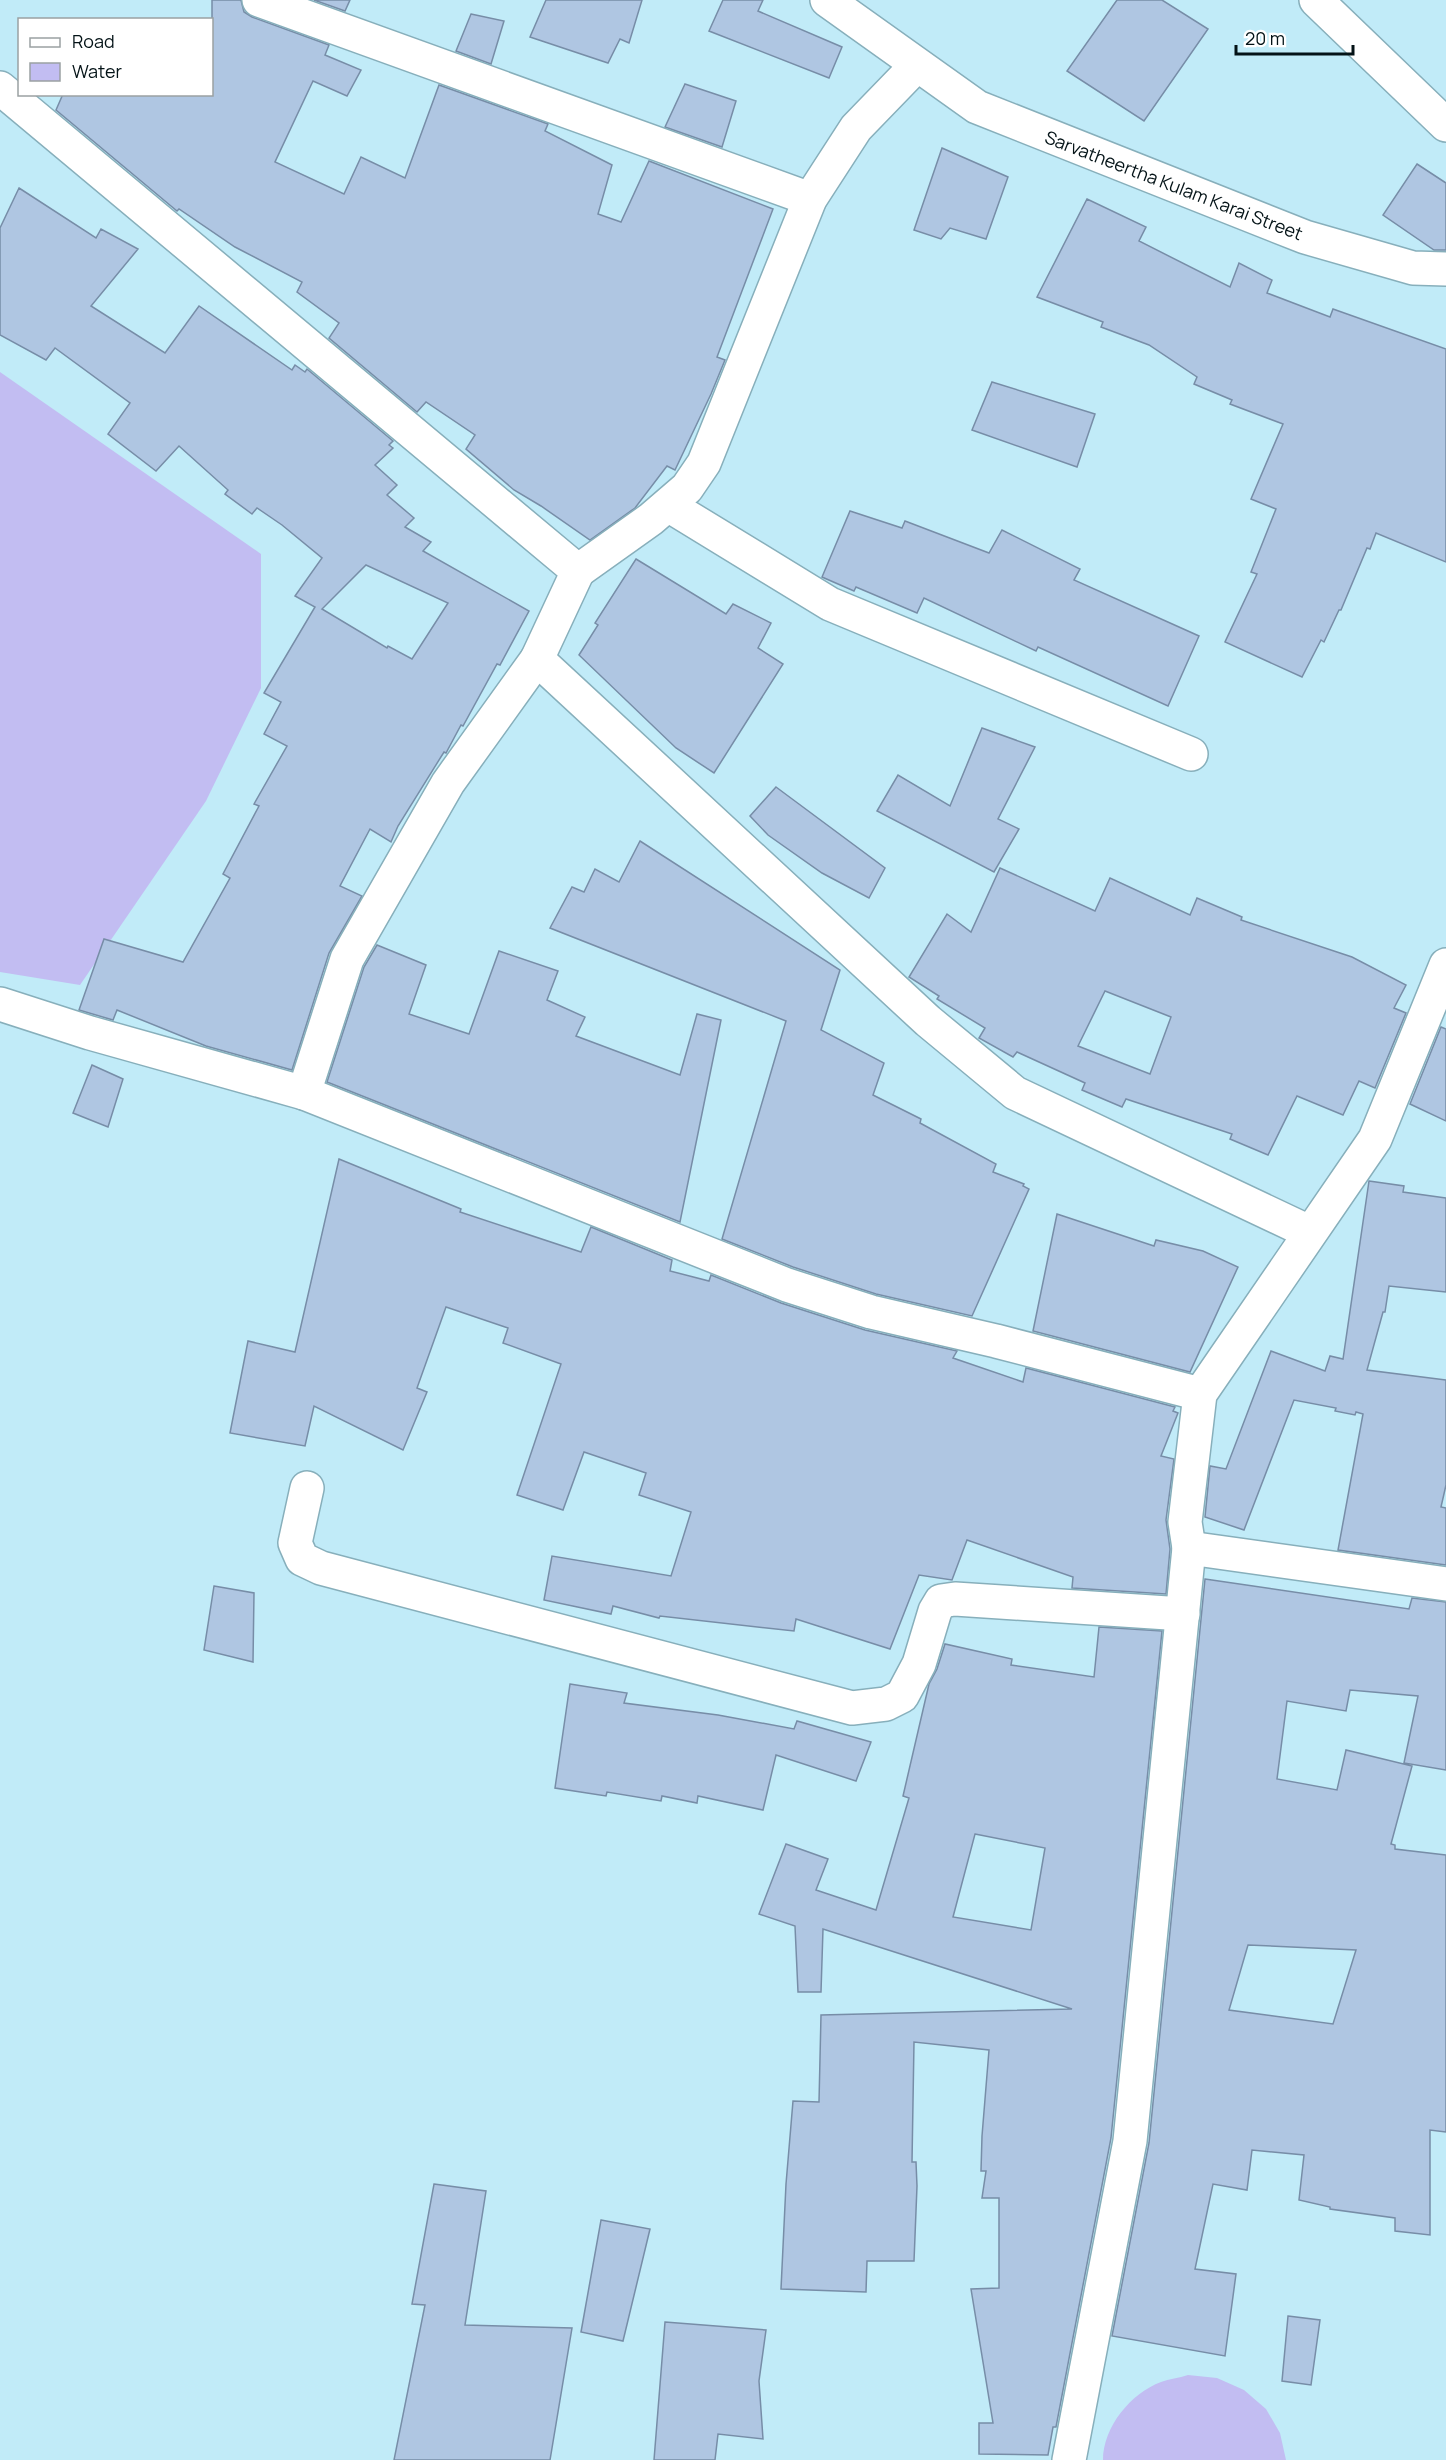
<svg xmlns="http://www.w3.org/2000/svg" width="1446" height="2460" viewBox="0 0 1446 2460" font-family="Manrope,sans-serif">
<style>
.water{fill:#c2bdf2}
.building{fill:#afc6e2;stroke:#778da7;stroke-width:1.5;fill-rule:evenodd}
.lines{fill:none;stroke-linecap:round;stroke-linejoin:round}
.minor-casing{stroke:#87afbb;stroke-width:36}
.major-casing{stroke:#87afbb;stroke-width:36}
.highway-casing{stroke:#87afbb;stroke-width:36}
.minor{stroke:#fff;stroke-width:33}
.major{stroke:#fff;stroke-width:33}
.highway{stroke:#fff;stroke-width:33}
.labels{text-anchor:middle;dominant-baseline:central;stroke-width:4.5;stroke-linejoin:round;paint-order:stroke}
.street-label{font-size:18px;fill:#041317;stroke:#fff}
</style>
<rect width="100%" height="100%" fill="#c1ebf8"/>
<g class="water">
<path d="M0,372l261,182v134l-55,113 -126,184 -80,-13z"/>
<path d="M1188,2375l29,3 27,12 22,19 14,24 6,27h-183c0,-33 28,-67 58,-78 8,-3 18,-4 27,-7z"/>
</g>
<g class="building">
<path d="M212,0h29l3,12 8,5 77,28 -4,10 36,15 -14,26 -34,-15 -38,81 69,32 17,-37 44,21 34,-93 109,39 -3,7 67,34 -14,49 23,8 28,-61 124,48 -56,148 8,3 -14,34 -36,76 -8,-4 -32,42 -45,32 -49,-34 -27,-16 -48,-41 9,-14 -49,-33 -9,10 -88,-74 10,-15 -42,-31 5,-10 -67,-35 -56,-38 -2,2 -121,-101 7,-16h149z"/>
<path d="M314,0h36l-5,11z"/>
<path d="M546,0h96l-13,43 -9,-4 -12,24 -78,-26z"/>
<path d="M723,0h40l-5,11 84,36 -13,31 -120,-47z"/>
<path d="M1117,0h45l46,29 -64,92 -77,-50z"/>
<path d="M471,14l33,7 -13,43 -35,-13z"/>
<path d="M685,84l51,17 -14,46 -57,-20z"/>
<path d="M942,148l66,29 -22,62 -36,-11 -9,11 -27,-9z"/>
<path d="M1417,164l29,19v67h-12l-51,-35z"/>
<path d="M19,188l77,50 5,-9 37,20 -47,57 74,47 34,-47 93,64 3,-5 10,7 2,-3 86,72 -4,4 4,3 -18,17 22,20 -10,10 27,23 -9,9 26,15 -8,9 106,60 -29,54 -3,-1 -34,62 -2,-1 -15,28 -2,-1 -46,74 -7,16 -21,-13 -30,57 22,10 -33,57 -37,117 -86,-24 -89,-36 -4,10 -34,-10 25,-71 79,23 47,-84 -7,-4 36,-68 -5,-2 33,-58 -23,-12 17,-32 -17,-9 51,-86 -20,-11 27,-38 -40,-33 -25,-17 -5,6 -27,-20 3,-4 -49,-44 -23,25 -48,-37 22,-31 -75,-55 -9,12 -46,-25v-107zM366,565l82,38 -36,56 -24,-13 -1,2 -65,-39z"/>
<path d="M1087,199l59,28 -7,14 91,46 9,-24 33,17 -5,13 63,24 3,-8 113,40v213l-70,-29 -6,16 -3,-1 -26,62h-2l-15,32 -3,-2 -19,37 -77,-35 32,-68 -6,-2 25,-63 -25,-10 32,-75 -53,-20 2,-4 -38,-16 3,-7 -48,-32 -48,-18 2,-5 -66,-25z"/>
<path d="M992,382l103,32 -18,53 -105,-37z"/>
<path d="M850,511l52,17 3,-7 84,32 13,-23 78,39 -6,11 125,56 -31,70 -130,-59 -2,4 -112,-53 -7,15 -61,-26 -2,4 -32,-14z"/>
<path d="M636,559l90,55 7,-10 38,19 -13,25 25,16 -69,109 -38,-25 -97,-93 19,-30 -3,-2z"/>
<path d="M982,728l53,19 -37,72 21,10 -25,43 -117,-61 21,-36 52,31z"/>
<path d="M776,787l109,81 -16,30 -47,-25 -54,-38 -18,-19z"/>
<path d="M640,841l200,129 -19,60 63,33 -11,32 48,24 -1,4 76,41 -3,8 31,12 -1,2 6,3 -57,127 -96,-22 -83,-27 -71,-28 64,-218 -236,-93 22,-41 12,5 11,-23 24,13z"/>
<path d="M1000,868l95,43 15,-33 80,37 7,-17 45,19 -1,3 111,37 54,28 -12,23 12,5 -31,75 -16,-7 -16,34 -46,-19 -29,59 -38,-16 2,-5 -106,-35 -4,8 -40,-17 3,-7 -68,-31 -4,5 -34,-19 6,-10 -48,-29 2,-3 -30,-19 38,-63 24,18zM1105,991l66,26 -21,57 -72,-28z"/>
<path d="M377,945l49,20 -17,49 60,20 30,-83 59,20 -11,29 38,17 -9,19 104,39 17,-61 24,6 -41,202 -353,-140 37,-115z"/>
<path d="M1441,1027l5,2v92l-36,-17z"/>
<path d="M92,1065l31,14 -15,48 -35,-14z"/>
<path d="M339,1159l122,50 -1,3 121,40 10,-25 81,33 -2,11 39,10 2,-6 70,28 84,27 92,21 -4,7 70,24 3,-14 149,39 -2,4 5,2 -17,43 13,3 -8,61 4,29 -4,45 -94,-6 1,-11 -106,-37 -15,40 -33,-5 -29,74 -94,-30 -2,12 -134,-15 -1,2 -46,-12 -2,8 -67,-14 8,-44 119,20 20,-64 -52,-17 7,-22 -62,-21 -21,58 -46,-15 44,-131 -58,-21 5,-15 -62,-21 -29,81 10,4 -24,58 -89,-44 -9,40 -75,-13 18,-92 47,11z"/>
<path d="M1369,1181l35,5 -1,6 43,6v94l-57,-6 -4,26h-2l-16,58 79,10v105l-5,22 5,1v57l-108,-15 25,-136 -7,-2 -1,3 -20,-4 1,-3 -42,-8 -50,130 -39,-13 5,-51 16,3 45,-118 54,20 5,-15 13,3z"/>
<path d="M1057,1214l97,32 2,-6 47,11 35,16 -48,105 -157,-41z"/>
<path d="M1205,1579l204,30 3,-11 34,4v168l-42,-7 14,-67 -68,-6 -4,21 -59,-10 -10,78 60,11 9,-40 66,16 -21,78 4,1v4l51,6v277l-16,-2v105l-35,-4v-13l-65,-9v-2l-31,-7 5,-45 -52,-5 -5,40 -34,-6 -18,85 41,5 -11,82 -113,-20 37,-193zM1248,1945l108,5 -23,74 -104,-14z"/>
<path d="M214,1586l40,7 -1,69 -49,-12z"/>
<path d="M1099,1627l63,4 -51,507 -55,289h-3l-5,28 -69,-1v-31h14l-22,-134 28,-1v-90h-17l4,-27h-5l1,-35 7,-86 -75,-8 -2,120h4l1,24 -3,75h-47l-1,31 -85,-3 5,-105 7,-83 26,1 2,-87 251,-6 -249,-80 -2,63h-23l-3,-66 -36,-12 27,-70 42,15 -12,31 60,20 33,-112 -6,-2 26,-112 8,-15 8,-25 67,15 -1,6 83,12zM975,1834l70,14 -14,82 -78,-13z"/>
<path d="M570,1684l57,9 -3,10 94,12 76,14 3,-8 74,21 -15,39 -80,-26 -13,55 -65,-14 -1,7 -35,-7 -1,5 -54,-9 -1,4 -51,-8z"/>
<path d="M434,2184l52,7 -21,134 107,3 -22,132h-156l31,-155 -13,-1z"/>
<path d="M601,2220l49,9 -27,112 -42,-9z"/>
<path d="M1288,2316l32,4 -9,65 -29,-4z"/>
<path d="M665,2322l101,8 -7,51 4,58 -45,-5 -3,26h-61z"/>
</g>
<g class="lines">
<defs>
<g id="minor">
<path d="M259,0l551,199"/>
<path d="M827,0l150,107 328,130 108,31 33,1"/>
<path d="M0,88l578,483 -41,88 391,362 87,72 294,139"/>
<path d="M668,505l162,99 361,150"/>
<path d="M578,571l73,-52 36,-31 17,-25 106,-264 46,-71 61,-63"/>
<path d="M0,1004l90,29 214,60 483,192 84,27 125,29 204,53"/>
<path d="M304,1093l43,-134 101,-176 89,-124"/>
<path d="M307,1488l-12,55 7,16 19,9 531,140 34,-4 16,-8 17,-32 16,-53 6,-10 14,-2 228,15"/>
<path d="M1189,1548l257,36"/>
</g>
<path id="major" d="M1069,2460l61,-319 59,-593 -4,-26 15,-128 175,-255 71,-174"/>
<path id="highway" d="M1316,0l130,125"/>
</defs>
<use href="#minor" class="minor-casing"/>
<use href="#major" class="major-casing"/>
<use href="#highway" class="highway-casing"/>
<use href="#minor" class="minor"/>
<use href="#major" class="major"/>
<use href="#highway" class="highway"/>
</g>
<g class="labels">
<g class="street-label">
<text transform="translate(1174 185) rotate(21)">Sarvatheertha Kulam Karai Street</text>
</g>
</g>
<rect x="18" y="18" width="195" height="78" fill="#ffffff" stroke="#9ba1a2" stroke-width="1.5"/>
<rect x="30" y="38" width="30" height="9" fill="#ffffff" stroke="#9ba1a2" stroke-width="1.5"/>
<text x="72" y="48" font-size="18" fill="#041317">Road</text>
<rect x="30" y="63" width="30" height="18" fill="#c2bdf2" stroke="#9ba1a2" stroke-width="1.5"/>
<text x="72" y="78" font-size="18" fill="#041317">Water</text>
<path d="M1236 45v9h117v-9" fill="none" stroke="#041317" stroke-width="3"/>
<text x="1245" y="45" font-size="18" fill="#041317" stroke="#ffffff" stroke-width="4.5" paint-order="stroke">20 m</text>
</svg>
